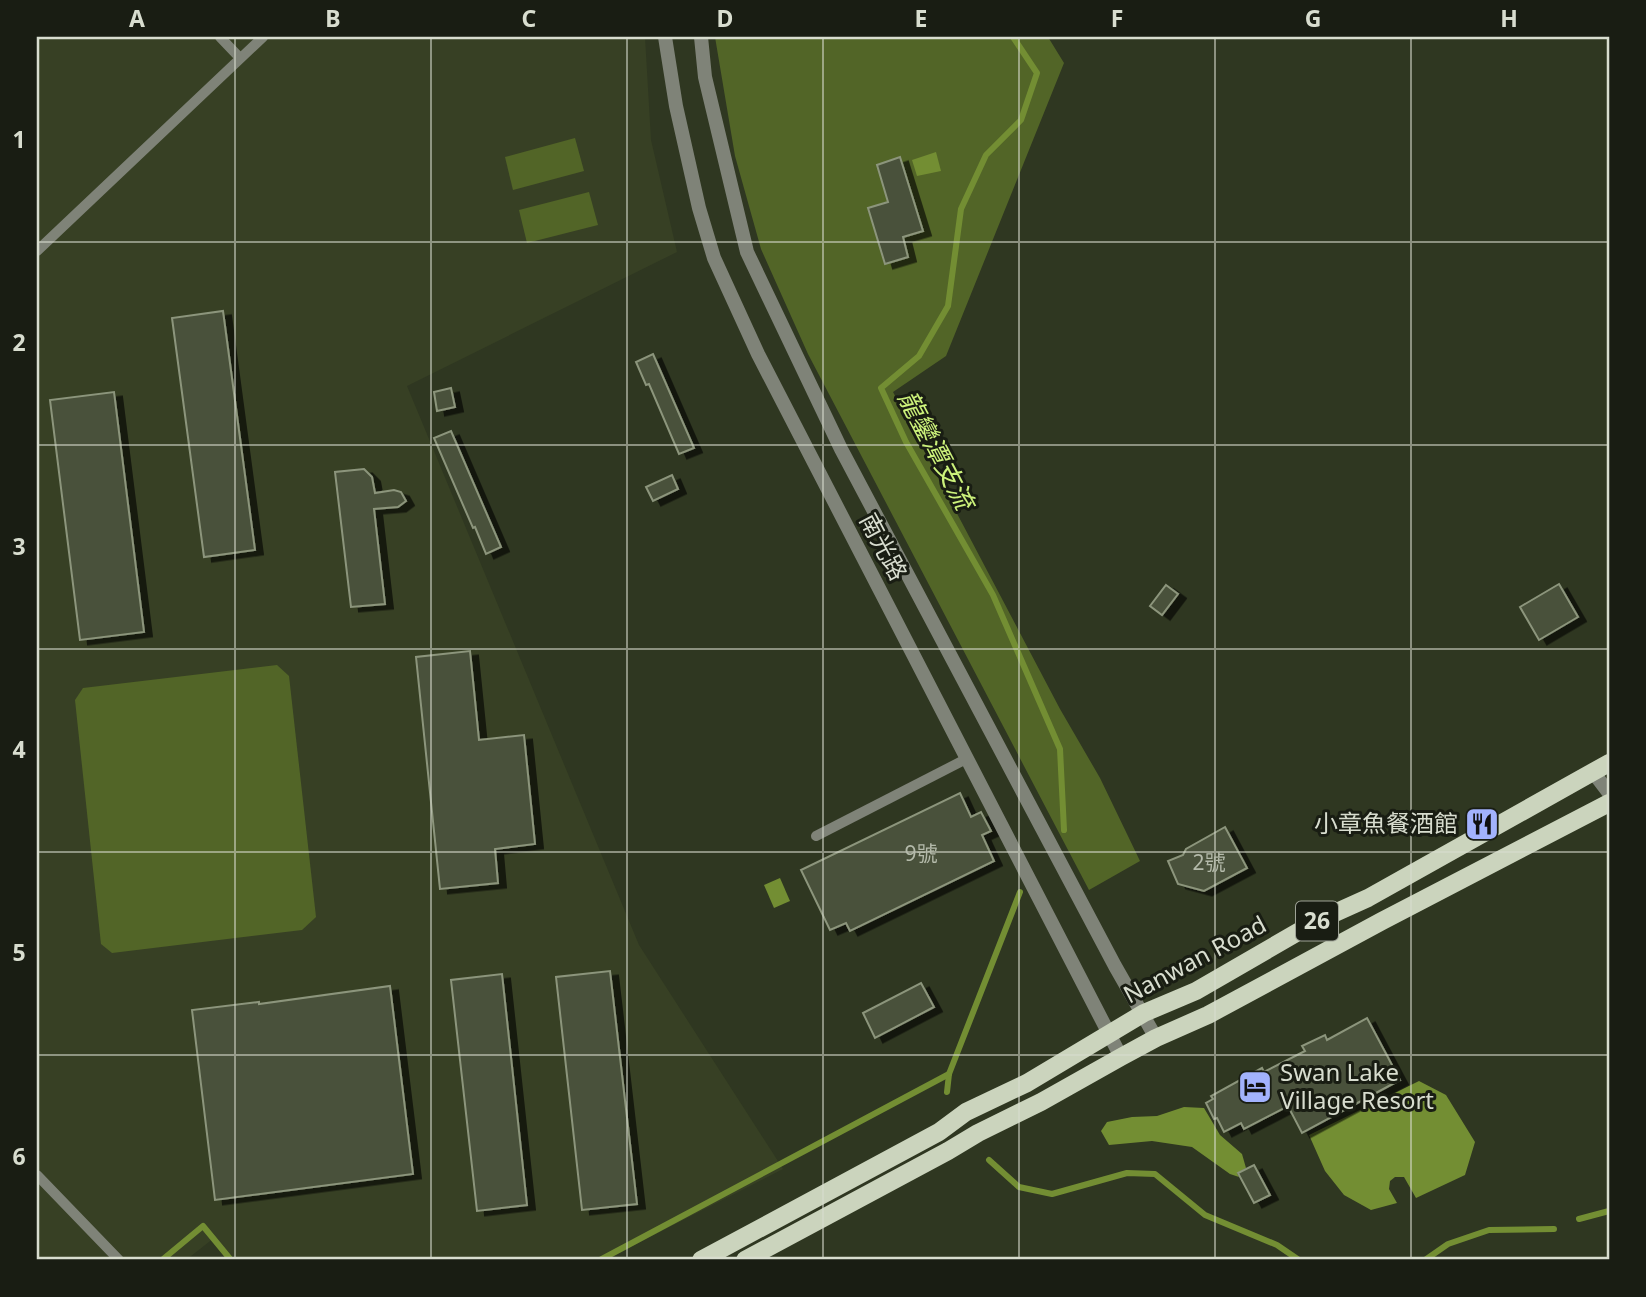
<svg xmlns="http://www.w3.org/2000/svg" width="1646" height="1297" font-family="'Noto Sans','Noto Sans TC',sans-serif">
	<defs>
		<filter id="shadow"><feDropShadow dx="8" dy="4.5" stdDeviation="0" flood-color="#0009"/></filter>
	</defs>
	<rect width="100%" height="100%" fill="#2f3721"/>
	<polygon fill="#374024" points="37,37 645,37 651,140 677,252 407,386 639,945 783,1169 605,1260 236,1260 214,1238 186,1260 37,1260"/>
	<g fill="#526527">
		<polygon points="715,37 1048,37 1064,63 946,356 893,392 1060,709 1100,778 1140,861 1089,890 808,354 761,249 735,156"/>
		<polygon points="575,138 584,171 513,190 505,157"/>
		<polygon points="589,192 598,225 527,243 519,210"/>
		<polygon points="277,665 289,676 316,917 302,930 112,953 101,944 75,700 83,688"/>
	</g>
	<g fill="#738e33">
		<polygon points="936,152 941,171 917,176 912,160"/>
		<polygon points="780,878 790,901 774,908 764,885"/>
		<polygon points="1419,1081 1446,1095 1475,1142 1465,1175 1416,1198 1404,1177 1395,1177 1390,1181 1389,1189 1397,1203 1371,1210 1344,1195 1325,1171 1309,1135"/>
		<polygon points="1184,1107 1204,1108 1220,1135 1242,1154 1246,1168 1237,1173 1239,1177 1230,1174 1192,1147 1152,1141 1109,1145 1101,1131 1107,1122 1132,1117 1157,1116"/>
	</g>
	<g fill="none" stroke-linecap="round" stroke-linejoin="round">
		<g stroke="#738e33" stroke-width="6">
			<polyline points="1013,37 1037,73 1021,120 986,155 961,209 948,306 919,356 881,388 906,442 993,595 1060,749 1064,830"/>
			<polyline points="947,1092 949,1074 1020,892"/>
			<polyline points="989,1160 1019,1187 1052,1194 1127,1173 1155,1174 1205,1215 1277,1245 1299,1260"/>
			<polyline points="1579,1219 1609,1211"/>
			<polyline points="162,1260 203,1226 231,1260"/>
			<polyline points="600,1260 949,1074"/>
			<polyline points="1425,1260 1448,1244 1489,1230 1554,1229"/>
		</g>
	</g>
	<g fill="#49513a" stroke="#8c957c" stroke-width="2" filter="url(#shadow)">
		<polygon points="900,157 923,231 903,237 908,257 885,264 868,208 888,202 877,165"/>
		<polygon points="223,311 255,550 204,557 172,318"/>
		<polygon points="653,354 694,448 679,454 649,384 646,385 636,362"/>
		<polygon points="451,388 455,407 437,411 434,392"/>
		<polygon points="114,392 144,632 80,640 50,400"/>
		<polygon points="451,431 501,547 486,554 475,527 473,528 434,438"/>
		<polygon points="364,469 372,477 375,493 394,490 401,492 406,501 398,507 374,509 385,604 351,607 335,472"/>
		<polygon points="672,475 678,489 653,501 646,487"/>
		<polygon points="1559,584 1578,617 1539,640 1520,607"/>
		<polygon points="1166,585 1178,594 1162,615 1150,606"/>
		<polygon points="470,651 479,740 524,735 535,844 495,849 498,883 440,889 416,657"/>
		<polygon points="960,793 971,817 981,812 991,831 982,835 994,861 850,931 846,923 830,930 801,870"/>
		<polygon points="1225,827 1247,868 1204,891 1178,884 1168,861 1183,855 1186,849"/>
		<polygon points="610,971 637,1204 582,1210 556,977"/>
		<polygon points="502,974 527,1205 477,1211 451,980"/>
		<polygon points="921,983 934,1007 875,1038 863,1013"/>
		<polygon points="390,986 413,1174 215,1200 192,1010 259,1002 259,1004"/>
		<polygon points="1367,1018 1400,1080 1302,1133 1288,1106 1244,1129 1241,1123 1224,1132 1217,1118 1214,1119 1206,1103 1213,1099 1211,1096 1262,1068 1264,1072 1305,1051 1302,1046 1325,1035 1327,1040"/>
		<polygon points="1254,1165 1270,1195 1254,1203 1238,1173"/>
	</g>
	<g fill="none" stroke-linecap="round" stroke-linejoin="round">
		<g stroke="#7f8378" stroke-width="10">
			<polyline points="220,37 240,58"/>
			<polyline points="37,251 263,37"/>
			<polyline points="816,836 968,758"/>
			<polyline points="37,1175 119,1260"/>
		</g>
		<polyline stroke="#7f8378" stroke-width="14" points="1593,772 1609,793"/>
		<g stroke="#7f8378" stroke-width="14">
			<polyline points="665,37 676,106 699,208 714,258 758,354 1121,1057"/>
			<polyline points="701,37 705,77 747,252 841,449 1115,966 1156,1038"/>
		</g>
		<g stroke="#cbd4bd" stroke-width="18">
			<polyline points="701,1260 939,1132 966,1112 1027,1083 1144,1013 1196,991 1317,921 1368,898 1609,763"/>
			<polyline points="745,1260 948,1151 978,1133 1041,1102 1121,1057 1156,1038 1208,1015 1382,921 1609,803"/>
		</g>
	</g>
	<path fill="none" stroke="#d8ddcf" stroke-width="2" stroke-opacity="0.55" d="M235,37V1260M431,37V1260M627,37V1260M823,37V1260M1019,37V1260M1215,37V1260M1411,37V1260M37,242H1609M37,445H1609M37,649H1609M37,852H1609M37,1055H1609"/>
	<defs>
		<g id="restaurant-square" transform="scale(1.75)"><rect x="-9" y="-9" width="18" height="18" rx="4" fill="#a2b2fd" stroke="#191d13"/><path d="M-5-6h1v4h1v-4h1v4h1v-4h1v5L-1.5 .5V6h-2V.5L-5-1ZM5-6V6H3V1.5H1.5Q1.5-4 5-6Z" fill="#111"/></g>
		<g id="hotel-square" transform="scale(1.75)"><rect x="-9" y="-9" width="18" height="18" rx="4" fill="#a2b2fd" stroke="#191d13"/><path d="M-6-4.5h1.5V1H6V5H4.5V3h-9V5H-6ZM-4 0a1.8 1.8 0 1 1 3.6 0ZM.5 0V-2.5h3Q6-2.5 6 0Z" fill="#111"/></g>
	</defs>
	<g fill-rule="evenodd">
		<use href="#restaurant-square" x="1482" y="824"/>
		<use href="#hotel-square" x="1255" y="1087"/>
	</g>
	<g text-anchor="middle" stroke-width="6" stroke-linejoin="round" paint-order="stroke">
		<g font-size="21" fill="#b4baaa">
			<text x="921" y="861">9號</text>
			<text x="1209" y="870">2號</text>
		</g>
		<rect fill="#191d13" stroke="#9fa397" stroke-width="2" x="1296" y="901.5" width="42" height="39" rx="5"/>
		<g font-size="23" font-weight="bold" fill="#d8ddcf">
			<text x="1317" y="929">26</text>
		</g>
		<g font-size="24" fill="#d8ddcf" stroke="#191d13">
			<text transform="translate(883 547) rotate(62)" y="8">南光路</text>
			<text transform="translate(1195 960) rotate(-28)" y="8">Nanwan Road</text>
		</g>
		<g font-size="24" fill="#d8ddcf" stroke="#191d13" text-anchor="end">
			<text x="1458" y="832">小章魚餐酒館</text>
			<text x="1280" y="1081" text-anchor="start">Swan Lake<tspan x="1280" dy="28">Village Resort</tspan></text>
		</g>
		<g font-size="26" font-style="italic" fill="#ccf27b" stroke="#191d13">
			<text transform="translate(936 450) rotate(62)" y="9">龍鑾潭支流</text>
		</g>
	</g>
	<rect width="1646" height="1297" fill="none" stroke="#191d13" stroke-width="77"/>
	<rect x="38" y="38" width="1570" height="1220" fill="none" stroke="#d8ddcf" stroke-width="2.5"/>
	<g font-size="23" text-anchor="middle" font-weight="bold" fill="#d8ddcf">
		<text x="137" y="27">A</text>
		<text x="333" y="27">B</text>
		<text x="529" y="27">C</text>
		<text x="725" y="27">D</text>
		<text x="921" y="27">E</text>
		<text x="1117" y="27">F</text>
		<text x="1313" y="27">G</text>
		<text x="1509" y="27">H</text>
		<text x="19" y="148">1</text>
		<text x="19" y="351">2</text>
		<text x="19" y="555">3</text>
		<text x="19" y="758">4</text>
		<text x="19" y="961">5</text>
		<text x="19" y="1165">6</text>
	</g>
</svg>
